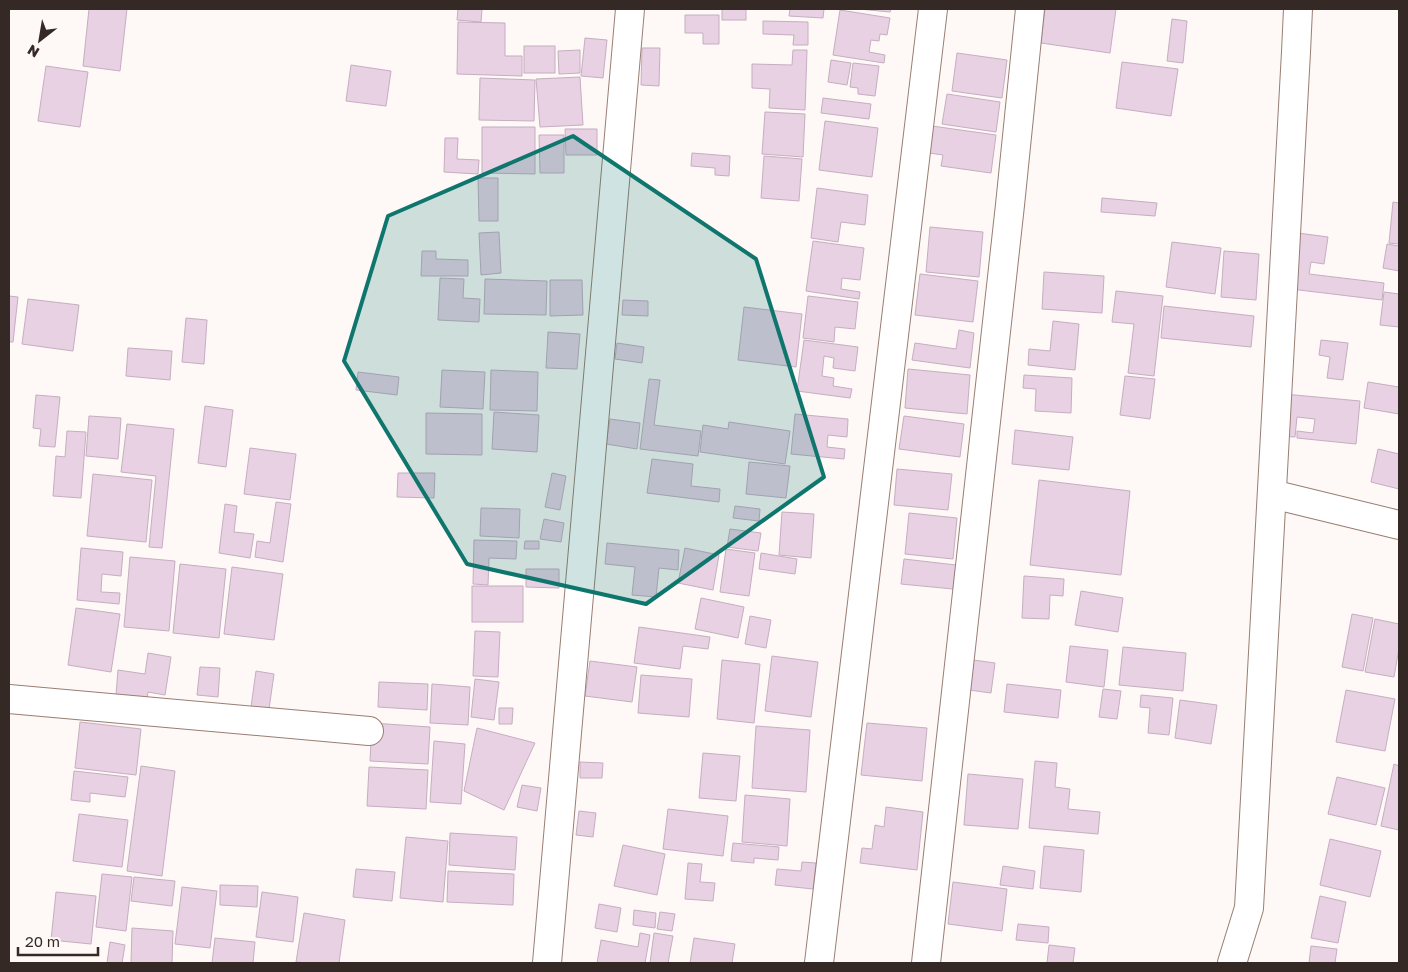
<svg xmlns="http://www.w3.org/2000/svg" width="1408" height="972" font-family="'Golos Text',sans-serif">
	<rect width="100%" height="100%" fill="#fef8f6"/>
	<g fill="#e9d1e4" stroke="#c5aec0">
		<polygon points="89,9 127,9 120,71 83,66"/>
		<polygon points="458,9 482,9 481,22 457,20"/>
		<rect x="722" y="9" width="24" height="11"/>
		<polygon points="790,9 824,9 823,18 789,16"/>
		<polygon points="859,9 891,9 890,12"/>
		<polygon points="1045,9 1116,9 1110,53 1041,43"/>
		<polygon points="840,10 890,18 887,35 880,34 879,41 871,40 869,52 885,55 884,63 833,55"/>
		<polygon points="685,15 719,15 719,44 703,44 703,33 685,33"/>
		<polygon points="1172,19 1187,21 1183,63 1167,61"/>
		<polygon points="763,21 808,22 808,45 793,45 794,35 763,34"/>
		<polygon points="458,22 505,23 505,56 522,56 522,76 457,74"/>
		<polygon points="585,38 607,40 603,78 581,76"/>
		<rect x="524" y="46" width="31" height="27"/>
		<polygon points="642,48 660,48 659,86 641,85"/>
		<polygon points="580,50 580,73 559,74 558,51"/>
		<polygon points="793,50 807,50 805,110 769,108 770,89 752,88 752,64 792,65"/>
		<polygon points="957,53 1007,60 1002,98 952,91"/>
		<polygon points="831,60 851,63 847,85 828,82"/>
		<polygon points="1122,62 1178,69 1171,116 1116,108"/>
		<polygon points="853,63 879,66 875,96 858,94 858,88 850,87"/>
		<polygon points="351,65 391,71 386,106 346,101"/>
		<polygon points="46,66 88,72 80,127 38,121"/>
		<polygon points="580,77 583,125 540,127 536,79"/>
		<polygon points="480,78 535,80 534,121 479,120"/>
		<polygon points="947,94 1000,102 996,132 942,124"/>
		<polygon points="823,98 871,104 869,119 821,113"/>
		<polygon points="765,112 805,114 803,157 762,154"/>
		<polygon points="825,121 878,128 872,177 819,170"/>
		<polygon points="932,126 996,135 991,173 941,166 943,155 929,153"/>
		<polygon points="482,127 535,127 535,174 482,173"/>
		<polygon points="565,129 597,129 597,155 566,155"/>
		<polygon points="539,135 564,135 564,173 540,173"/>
		<polygon points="445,138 458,138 457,159 479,160 478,174 444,172"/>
		<polygon points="692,153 730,156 729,176 715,175 715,168 691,166"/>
		<polygon points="764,156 802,159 799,201 761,198"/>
		<polygon points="478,178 498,178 498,221 479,221"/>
		<polygon points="817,188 868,195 865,225 841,222 838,242 811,238"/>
		<polygon points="1102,198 1157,203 1155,216 1101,212"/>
		<polygon points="1393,202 1399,203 1399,244 1389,243"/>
		<polygon points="930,227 983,232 979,277 926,272"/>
		<polygon points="499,232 501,273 481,275 479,233"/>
		<polygon points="1298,233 1328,237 1324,264 1311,262 1309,274 1384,283 1382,300 1291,289"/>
		<polygon points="813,241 864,248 860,280 842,278 841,289 860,292 859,299 806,291"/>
		<polygon points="1172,242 1221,248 1215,294 1166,287"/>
		<polygon points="1387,244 1399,246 1399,271 1383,268"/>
		<polygon points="422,251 436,251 436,259 468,260 468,276 421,276"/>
		<polygon points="1224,251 1259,254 1256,300 1221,297"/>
		<polygon points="1044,272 1104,276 1102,313 1042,309"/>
		<polygon points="920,274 978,281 973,322 915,315"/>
		<polygon points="440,278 464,279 463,298 480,299 479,322 438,320"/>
		<polygon points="485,279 547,281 546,315 484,314"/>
		<polygon points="550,280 582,280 583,315 550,316"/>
		<polygon points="1116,291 1163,296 1154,376 1128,373 1134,324 1112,322"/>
		<polygon points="1384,292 1399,294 1399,327 1380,325"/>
		<polygon points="9,296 18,297 13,342 9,342"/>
		<polygon points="808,296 858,302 855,329 835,327 834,342 803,338"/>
		<polygon points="28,299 79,305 73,351 22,344"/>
		<polygon points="623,300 648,301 648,316 622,315"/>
		<polygon points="1164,306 1254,316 1251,347 1161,338"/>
		<polygon points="744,307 802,314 796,367 738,360"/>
		<polygon points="186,318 207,320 204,364 182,362"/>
		<polygon points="1053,321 1079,324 1075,370 1028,365 1029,349 1050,351"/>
		<polygon points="959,330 974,333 970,368 912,360 915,343 956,349"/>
		<polygon points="548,332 580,334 577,369 546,368"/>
		<polygon points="804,340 858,347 855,371 833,368 834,358 824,356 822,376 834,378 833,386 852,389 850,398 797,391"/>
		<polygon points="1321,340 1348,343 1343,380 1327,378 1330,357 1319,355"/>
		<polygon points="617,343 644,347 642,363 615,359"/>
		<polygon points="128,348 172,351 170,380 126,376"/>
		<polygon points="908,369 970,375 967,414 905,408"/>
		<polygon points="442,370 485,372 483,409 440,407"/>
		<polygon points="491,370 538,372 537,411 490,410"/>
		<polygon points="358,372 399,377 397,395 356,390"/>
		<polygon points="1024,375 1072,378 1071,413 1035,411 1036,389 1023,388"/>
		<polygon points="1125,376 1155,379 1150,419 1120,415"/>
		<polygon points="649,379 660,380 654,425 701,431 698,456 640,449"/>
		<polygon points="1368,382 1399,387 1399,414 1364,408"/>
		<polygon points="1284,394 1360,401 1356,444 1297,438 1297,431 1313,433 1315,419 1297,417 1295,437 1279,436"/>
		<polygon points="36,395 60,397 55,447 39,446 41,429 33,428"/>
		<polygon points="205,406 233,410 226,467 198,463"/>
		<polygon points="494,412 539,415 537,452 492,449"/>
		<polygon points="426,413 482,414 482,455 426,454"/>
		<polygon points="795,414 848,419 847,437 828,435 827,447 845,449 844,459 791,454"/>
		<polygon points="89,416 121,418 118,459 86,456"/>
		<polygon points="904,416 964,424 960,457 899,449"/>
		<polygon points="610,419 640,423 637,449 606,444"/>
		<polygon points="729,422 790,431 785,464 700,452 703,425 728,429"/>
		<polygon points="127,424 174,429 162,548 149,547 156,476 121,472"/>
		<polygon points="1015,430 1073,437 1069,470 1012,464"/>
		<polygon points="67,431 86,432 81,498 53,496 56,456 65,457"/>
		<polygon points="250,448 296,454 290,500 244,494"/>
		<polygon points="1378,449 1399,454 1399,489 1371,482"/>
		<polygon points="652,459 693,464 691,486 720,489 719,502 647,493"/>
		<polygon points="749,462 790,466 786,498 746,494"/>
		<polygon points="897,469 952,474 948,510 894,505"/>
		<polygon points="398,473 435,473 434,498 397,497"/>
		<polygon points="552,473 566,476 560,510 545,507"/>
		<polygon points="93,474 152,480 146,542 87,536"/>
		<polygon points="1039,480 1130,491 1121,575 1030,565"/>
		<polygon points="276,502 291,504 283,562 255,557 257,541 270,543"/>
		<polygon points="225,504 237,506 234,532 254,534 250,558 219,553"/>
		<polygon points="735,506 760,509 759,521 733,518"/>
		<polygon points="481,508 520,509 519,538 480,536"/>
		<polygon points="782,512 814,514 811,558 779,555"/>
		<polygon points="909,513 957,518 953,559 905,554"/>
		<polygon points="544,519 564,523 561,542 540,539"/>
		<polygon points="730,529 761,533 758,551 727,547"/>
		<polygon points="474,540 517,541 516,559 489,558 488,585 473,584"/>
		<polygon points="525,541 539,541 539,549 524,549"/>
		<polygon points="607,543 679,550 678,570 659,568 656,597 632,595 635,567 605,564"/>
		<polygon points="81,548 123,552 121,576 102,574 101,592 120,593 119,604 77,600"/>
		<polygon points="685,548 719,555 713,590 678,583"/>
		<polygon points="726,549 755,553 749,596 720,592"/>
		<polygon points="761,553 797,559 795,574 759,569"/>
		<polygon points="130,557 175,561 169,631 124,627"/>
		<polygon points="904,559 956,565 953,589 901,584"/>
		<polygon points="180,564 226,569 219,638 173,633"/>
		<polygon points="232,567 283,574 274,640 224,634"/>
		<polygon points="526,569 559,569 559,588 526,587"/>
		<polygon points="1024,576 1064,579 1063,596 1050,595 1049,619 1022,618"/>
		<rect x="472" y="586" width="51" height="36"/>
		<polygon points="1081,591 1123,598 1118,632 1075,625"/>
		<polygon points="701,598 744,607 738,638 695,629"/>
		<polygon points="76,608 120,614 111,672 68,665"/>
		<polygon points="1352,614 1373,618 1363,671 1342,667"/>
		<polygon points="750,616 771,620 766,648 745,644"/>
		<polygon points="1375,619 1399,624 1399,648 1394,677 1365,672"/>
		<polygon points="639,627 710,637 708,649 683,646 680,669 634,663"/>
		<polygon points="475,631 500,632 498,677 473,676"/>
		<polygon points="1070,646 1108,650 1104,687 1066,682"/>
		<polygon points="1123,647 1186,653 1183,691 1119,685"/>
		<polygon points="148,653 171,657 165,695 148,692 147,699 116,695 118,670 145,674"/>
		<polygon points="772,656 818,662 811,717 765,711"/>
		<polygon points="966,659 995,663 991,693 962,689"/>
		<polygon points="722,660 760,664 754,723 717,719"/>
		<polygon points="590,661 637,667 632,702 585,696"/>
		<polygon points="200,667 220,668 218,697 197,695"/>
		<polygon points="256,671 274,674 269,709 251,707"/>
		<polygon points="641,675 692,679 689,717 638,713"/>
		<polygon points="475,679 499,682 494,720 471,717"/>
		<polygon points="379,682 428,684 427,710 378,707"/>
		<polygon points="432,684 470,687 468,725 430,723"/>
		<polygon points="1007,684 1061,690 1058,718 1004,712"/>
		<polygon points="1103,689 1121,691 1117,719 1099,717"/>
		<polygon points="1346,690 1395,699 1385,751 1336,742"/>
		<polygon points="1141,695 1173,698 1169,735 1148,733 1150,708 1140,707"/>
		<polygon points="1180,700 1217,705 1211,744 1175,738"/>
		<polygon points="499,708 513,708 512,724 499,724"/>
		<polygon points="80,722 141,729 136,775 75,768"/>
		<polygon points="372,723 430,727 428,764 370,761"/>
		<polygon points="867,723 927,728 922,781 861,775"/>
		<polygon points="756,726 810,730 806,792 752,788"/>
		<polygon points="477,728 535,743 504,810 464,791"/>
		<polygon points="434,741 465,744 461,804 430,802"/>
		<polygon points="703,753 740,756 736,801 699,798"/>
		<polygon points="1035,761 1057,763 1055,787 1070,789 1068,809 1100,812 1098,834 1029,828"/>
		<polygon points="580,762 603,763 602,778 580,778"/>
		<polygon points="1394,764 1399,766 1399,830 1381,826"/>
		<polygon points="141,766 175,771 162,876 127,871"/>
		<polygon points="369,767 428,770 426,809 367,806"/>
		<polygon points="74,771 128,777 125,797 90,793 90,802 71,800"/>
		<polygon points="968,774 1023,779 1018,829 964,825"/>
		<polygon points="1337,777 1385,788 1376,825 1328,814"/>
		<polygon points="522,785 541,788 537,811 517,807"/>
		<polygon points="745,795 790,799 787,846 742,842"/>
		<polygon points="886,807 923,812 917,870 860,863 862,848 872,849 875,825 884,827"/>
		<polygon points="668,809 728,816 723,856 663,849"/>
		<polygon points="579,811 596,813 593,837 576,835"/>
		<polygon points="79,814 128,820 122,867 73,861"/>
		<polygon points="450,833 517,837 515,870 449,865"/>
		<polygon points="406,837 448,841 443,902 400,898"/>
		<polygon points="1330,839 1381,851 1370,897 1320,885"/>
		<polygon points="733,843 779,847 778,860 754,858 754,863 731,861"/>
		<polygon points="623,845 665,854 657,895 614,886"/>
		<polygon points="1044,846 1084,850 1081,892 1040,888"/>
		<polygon points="802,862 816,863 813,889 775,885 777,869 801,871"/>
		<polygon points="688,863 702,864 700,882 715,883 713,901 685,899"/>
		<polygon points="1003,866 1035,871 1033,889 1000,885"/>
		<polygon points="356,869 395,872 392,901 353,897"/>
		<polygon points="448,871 514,874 513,905 447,902"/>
		<polygon points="102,874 132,877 126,931 96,927"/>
		<polygon points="134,877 175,881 172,906 131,901"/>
		<polygon points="953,882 1007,889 1002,931 948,924"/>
		<polygon points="220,885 258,886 257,907 220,905"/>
		<polygon points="182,887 217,891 210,948 175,944"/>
		<polygon points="56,892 96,896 91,944 51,940"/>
		<polygon points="262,892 298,897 293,942 256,937"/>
		<polygon points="1320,896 1346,902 1338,943 1311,938"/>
		<polygon points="599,904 621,908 617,932 595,928"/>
		<polygon points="634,910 656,913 655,928 633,925"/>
		<polygon points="660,912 675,914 672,931 657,929"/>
		<polygon points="304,913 345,920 339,963 307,963 296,962"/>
		<polygon points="1018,924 1049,927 1048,943 1016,940"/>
		<polygon points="132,928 173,931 172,963 131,963"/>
		<polygon points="640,933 650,935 645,963 597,963 601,940 638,947"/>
		<polygon points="654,933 673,936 668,963 650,963"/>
		<polygon points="215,938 255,942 253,963 212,963"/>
		<polygon points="694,938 735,944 732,963 690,963"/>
		<polygon points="110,942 125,945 122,963 107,963"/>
		<polygon points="1049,945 1075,948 1073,963 1047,963"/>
		<polygon points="1311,946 1337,949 1335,963 1309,963"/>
	</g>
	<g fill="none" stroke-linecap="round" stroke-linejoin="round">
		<g stroke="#987e73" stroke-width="30">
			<g id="street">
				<polyline points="1272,494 1399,525"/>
				<polyline points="9,699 369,731"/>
				<polyline points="547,963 630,9"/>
				<polyline points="819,963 933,9"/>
				<polyline points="926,963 1010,205 1030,9"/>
				<polyline points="1232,963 1249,908 1296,52 1298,9"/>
			</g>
		</g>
		<use href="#street" stroke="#fff" stroke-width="28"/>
	</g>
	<path fill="#0f766e" fill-opacity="0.2" stroke="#0f766e" stroke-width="4" stroke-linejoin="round" d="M573,136L756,259L824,477L646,604L467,564L344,361L388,216Z"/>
	<rect width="1408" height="972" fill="none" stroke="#342925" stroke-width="20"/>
	<g transform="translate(40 40) rotate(211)" stroke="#fef8f6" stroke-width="4" paint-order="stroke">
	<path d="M0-4L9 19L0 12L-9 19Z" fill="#342925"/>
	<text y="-8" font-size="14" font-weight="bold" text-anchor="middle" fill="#342925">N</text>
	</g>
	<path d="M18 947v8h80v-8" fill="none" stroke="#342925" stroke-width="2.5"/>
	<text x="25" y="947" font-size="15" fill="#342925" stroke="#fef8f6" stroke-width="4" paint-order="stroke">20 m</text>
</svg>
